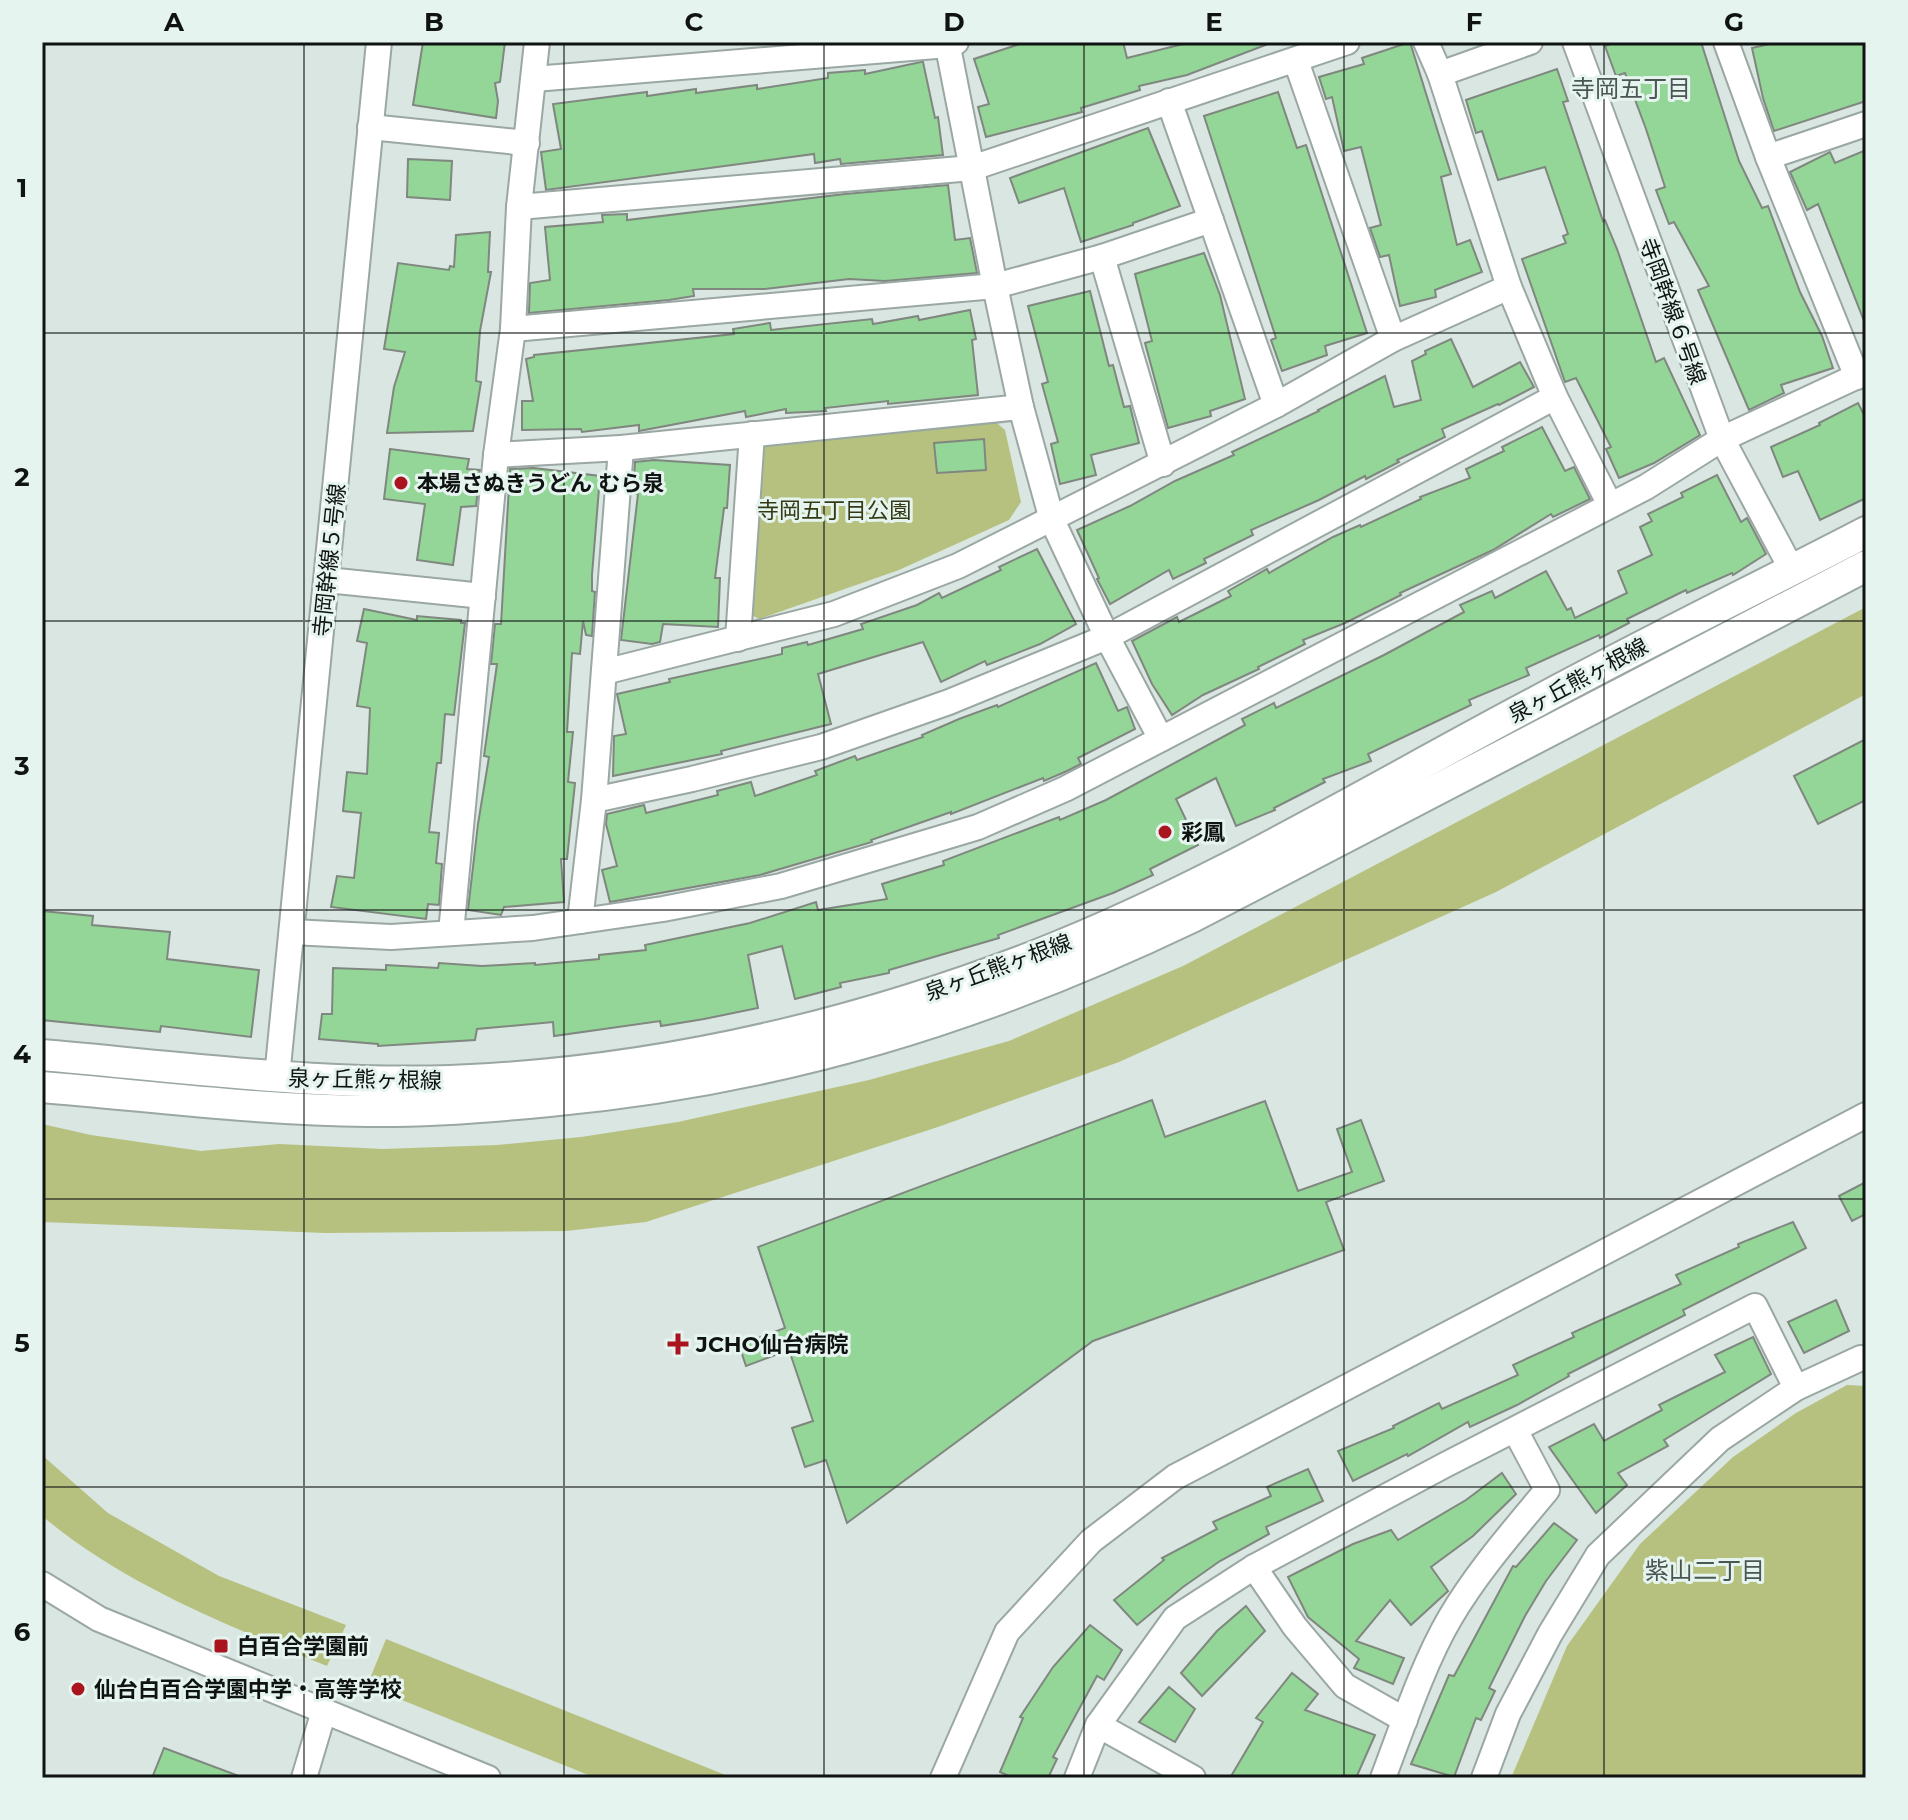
<svg xmlns="http://www.w3.org/2000/svg" width="1908" height="1820" font-family="Montserrat,'Noto Sans JP',sans-serif">
	<rect width="100%" height="100%" fill="#d9e6e2"/>
	<g fill="#b7c17f">
		<polygon points="989,416 1005,430 1021,502 1009,520 899,570 759,619 750,614 755,450 766,439"/>
		<polygon points="1866,607 1866,694 1496,892 1119,1062 938,1127 646,1222 566,1231 325,1233 42,1222 42,1124 91,1135 201,1151 279,1144 383,1149 497,1145 581,1137 678,1122 869,1080 1009,1041 1183,966"/>
		<polygon points="1847,1385 1866,1386 1866,1778 1511,1778 1567,1646 1640,1544 1733,1457 1796,1413"/>
		<path d="M42,1455L108,1513L219,1576L346,1625L327,1666C227,1625 126,1586 42,1516Z"/>
		<polygon points="386,1639 728,1776 727,1778 596,1778 367,1686"/>
	</g>
	<g fill="#94d698" stroke="#7f877f" stroke-width="2">
		<polygon points="423,42 505,42 500,82 495,83 498,101 496,118 413,105"/>
		<polygon points="1026,42 1123,42 1127,58 1191,42 1268,44 1187,75 1139,86 1140,90 1081,108 1082,112 986,137 978,107 989,104 974,59"/>
		<polygon points="1410,42 1451,174 1441,177 1457,245 1470,240 1482,272 1435,290 1436,297 1400,306 1389,255 1380,257 1370,228 1381,225 1361,147 1344,151 1332,97 1326,99 1319,77 1364,64 1362,58"/>
		<polygon points="1616,42 1701,42 1739,161 1762,208 1768,206 1800,292 1822,336 1833,368 1781,385 1784,393 1749,410 1698,290 1709,286 1674,222 1669,224 1656,190 1665,187 1646,129 1625,73 1616,76 1605,46"/>
		<polygon points="1778,42 1866,42 1866,101 1774,131 1763,98 1752,48"/>
		<polygon points="921,62 923,62 935,118 938,117 943,155 841,164 840,159 815,163 814,154 546,190 541,152 561,149 553,104 647,92 647,96 696,89 696,93 757,85 757,89 828,78 828,73 865,70 865,74"/>
		<polygon points="1557,69 1568,101 1563,102 1603,221 1605,220 1617,249 1656,362 1664,358 1700,435 1654,463 1619,478 1606,449 1611,447 1576,378 1565,382 1522,259 1566,243 1563,236 1568,234 1545,167 1498,180 1482,131 1476,133 1466,100"/>
		<polygon points="1278,92 1297,148 1306,145 1367,333 1325,346 1327,355 1282,371 1271,340 1276,338 1204,116"/>
		<polygon points="1148,128 1180,206 1133,223 1133,225 1081,242 1064,188 1019,203 1010,178"/>
		<polygon points="1866,150 1866,326 1818,204 1807,210 1790,172 1830,152 1835,163"/>
		<polygon points="408,159 452,161 450,200 407,197"/>
		<polygon points="948,185 955,240 970,238 977,273 885,281 849,279 765,289 693,289 694,296 669,300 529,313 530,283 550,280 545,227 603,222 602,215 627,214 627,220 845,194"/>
		<polygon points="490,232 488,272 491,272 480,331 476,381 481,382 473,431 387,433 394,387 405,352 384,349 398,263 449,270 450,266 454,267 456,235"/>
		<polygon points="1204,253 1220,295 1245,399 1210,411 1211,416 1168,428 1145,343 1152,341 1135,274"/>
		<polygon points="1090,291 1109,366 1113,365 1124,407 1130,406 1139,443 1091,455 1096,475 1060,484 1051,444 1058,442 1042,384 1048,382 1028,306"/>
		<polygon points="970,310 976,339 972,340 978,395 888,404 888,401 825,408 826,411 786,413 786,409 746,417 745,411 639,431 639,425 582,432 581,429 522,430 522,401 533,401 526,359 534,357 534,355 734,334 733,329 770,323 771,330 872,319 873,324 918,316 919,320"/>
		<polygon points="1451,339 1473,387 1520,362 1534,387 1499,405 1498,404 1442,429 1445,437 1397,460 1399,462 1366,479 1365,476 1319,500 1251,530 1253,535 1204,559 1206,563 1173,579 1169,570 1110,604 1097,579 1099,578 1077,530 1130,506 1175,481 1234,455 1232,452 1319,411 1318,410 1385,376 1394,407 1421,400 1412,361 1426,354 1425,351"/>
		<polygon points="1858,403 1866,419 1866,498 1820,520 1798,471 1783,477 1771,447 1820,425 1819,423"/>
		<polygon points="1542,427 1565,471 1574,467 1590,499 1553,517 1551,514 1493,550 1400,593 1401,595 1345,623 1303,640 1305,644 1258,667 1259,669 1203,695 1172,715 1152,684 1132,641 1177,617 1179,622 1231,596 1228,591 1267,569 1269,573 1333,537 1360,525 1361,527 1421,499 1420,497 1470,478 1466,469 1504,451 1502,447"/>
		<polygon points="984,439 986,470 937,473 934,443"/>
		<polygon points="390,449 469,459 467,469 480,470 476,506 461,507 453,565 417,560 425,504 384,499"/>
		<polygon points="654,460 730,465 727,508 724,508 715,578 720,578 718,627 663,624 660,642 652,644 621,640 638,494 633,493 635,462"/>
		<polygon points="534,468 600,476 592,575 592,591 595,592 592,636 586,635 583,621 580,654 572,653 567,732 573,732 568,782 575,783 567,859 561,859 564,902 504,907 501,915 468,910 478,824 489,757 484,756 497,664 491,664 495,624 501,624 510,469"/>
		<polygon points="1717,475 1741,522 1747,518 1766,554 1733,575 1732,573 1687,593 1686,590 1627,619 1629,623 1600,638 1599,635 1526,668 1529,675 1469,700 1471,705 1368,754 1371,761 1323,779 1325,782 1274,808 1275,810 1236,826 1216,778 1176,799 1198,845 1150,869 1153,875 1113,893 998,935 999,938 889,970 889,973 840,983 841,987 795,999 782,946 748,955 758,1008 704,1019 661,1026 660,1021 554,1036 553,1022 477,1029 475,1040 378,1046 378,1044 319,1039 322,1014 332,1014 333,968 386,970 386,965 438,968 439,963 482,966 535,963 535,965 599,959 599,955 646,950 645,945 750,923 816,902 818,910 887,899 882,884 944,865 943,861 1059,817 1060,820 1106,800 1245,725 1242,719 1274,703 1276,708 1384,655 1464,612 1460,605 1492,591 1495,598 1546,571 1567,610 1571,608 1575,618 1627,593 1618,571 1652,555 1640,527 1652,521 1648,514 1683,497 1681,493"/>
		<polygon points="1037,549 1076,624 1040,644 987,665 985,661 941,682 923,642 818,674 831,724 721,751 722,754 613,776 614,736 626,734 617,694 670,682 669,679 782,654 782,648 807,642 808,645 863,629 861,624 917,605 939,593 942,598 1001,570 999,567"/>
		<polygon points="364,609 417,620 417,616 461,620 461,623 465,623 454,715 445,714 441,763 437,763 429,832 439,833 436,863 442,864 439,905 428,904 426,919 331,907 337,876 354,878 361,813 343,811 347,772 367,774 370,708 357,706 367,643 357,641"/>
		<polygon points="1096,663 1118,711 1127,707 1135,729 1078,758 1081,764 1067,771 1044,781 1043,778 951,814 951,812 871,840 872,842 760,875 610,902 602,870 617,866 606,824 607,814 644,805 646,813 718,795 717,791 751,782 755,796 817,775 815,771 855,756 857,760 923,737 922,735 959,719 997,705 998,707"/>
		<polygon points="1866,739 1866,800 1818,824 1794,776"/>
		<polygon points="42,911 93,916 92,925 170,932 167,959 259,970 251,1037 161,1026 160,1032 42,1020"/>
		<polygon points="1152,1100 1165,1137 1265,1101 1298,1191 1352,1172 1337,1129 1361,1120 1384,1181 1326,1202 1344,1250 1093,1341 847,1523 826,1460 805,1467 792,1428 813,1421 789,1350 746,1366 739,1345 785,1328 758,1247"/>
		<polygon points="1866,1182 1866,1214 1852,1221 1839,1196"/>
		<polygon points="1793,1222 1806,1248 1683,1310 1685,1315 1568,1374 1569,1376 1517,1405 1470,1427 1468,1422 1408,1456 1407,1454 1353,1481 1338,1451 1394,1428 1393,1426 1439,1403 1442,1409 1518,1375 1513,1365 1574,1337 1572,1333 1681,1284 1676,1275 1739,1247 1738,1244"/>
		<polygon points="1836,1300 1849,1331 1804,1353 1788,1322"/>
		<polygon points="1753,1337 1771,1374 1664,1440 1668,1446 1618,1473 1627,1485 1596,1513 1549,1447 1594,1424 1604,1441 1662,1410 1659,1405 1725,1372 1715,1355"/>
		<polygon points="1308,1469 1323,1501 1266,1527 1269,1534 1220,1561 1183,1587 1137,1625 1114,1600 1164,1560 1162,1558 1217,1529 1213,1522 1271,1496 1267,1487"/>
		<polygon points="1502,1473 1516,1494 1473,1536 1431,1567 1448,1591 1411,1625 1390,1600 1356,1641 1404,1658 1393,1684 1354,1668 1359,1659 1308,1617 1288,1577 1353,1544 1391,1530 1398,1540 1466,1500"/>
		<polygon points="1554,1523 1577,1540 1546,1581 1525,1616 1489,1688 1495,1691 1481,1720 1476,1718 1454,1777 1411,1764 1449,1675 1454,1676 1513,1566 1516,1567"/>
		<polygon points="1246,1606 1265,1631 1202,1696 1181,1673 1217,1631"/>
		<polygon points="1090,1625 1122,1650 1104,1680 1097,1676 1053,1757 1057,1759 1048,1778 1013,1778 1000,1772 1023,1718 1020,1717 1053,1667"/>
		<polygon points="1292,1673 1318,1694 1305,1710 1375,1735 1356,1778 1230,1778 1263,1722 1256,1718"/>
		<polygon points="1169,1687 1195,1709 1175,1742 1139,1722"/>
		<polygon points="164,1748 239,1776 238,1778 152,1778"/>
	</g>
	<g fill="none" stroke-linecap="round" stroke-linejoin="round">
		<g stroke="#9aa7a3" stroke-width="28">
			<g id="minor">
				<polyline points="947,42 995,286 1021,407 1052,520 1107,637 1161,739"/>
				<polyline points="1426,42 1440,74 1509,287 1555,397 1610,505"/>
				<polyline points="1575,42 1722,439 1792,570"/>
				<polyline points="1726,42 1768,157 1857,377"/>
				<polyline points="1296,61 1393,339"/>
				<polyline points="1440,74 1530,42"/>
				<polyline points="534,79 948,45 956,42"/>
				<polyline points="1169,101 1276,405"/>
				<polyline points="370,127 527,143"/>
				<polyline points="1768,157 1866,124"/>
				<polyline points="519,207 972,168 1347,42"/>
				<polyline points="1102,257 1163,464"/>
				<polyline points="513,329 995,286 1102,257 1211,220"/>
				<polyline points="496,455 621,448 1021,407"/>
				<polyline points="327,580 483,596"/>
				<polyline points="738,639 752,434"/>
				<polyline points="604,672 834,614 958,566 1276,405 1393,339 1509,287"/>
				<polyline points="594,800 692,779 821,747 949,702 1107,637 1555,397"/>
				<polyline points="580,921 594,800 621,448"/>
				<polyline points="292,932 391,937 533,928 663,909 781,886 978,827 1065,789 1413,608 1646,487 1722,439 1866,372"/>
				<polyline points="451,933 496,455 513,329 519,207 537,42"/>
				<polyline points="277,1077 379,42"/>
				<polyline points="1254,1567 1295,1627 1345,1686 1405,1720"/>
				<polyline points="42,1584 99,1619 488,1778"/>
				<polyline points="1098,1725 1193,1778"/>
				<polyline points="304,1778 324,1711"/>
				<polyline points="943,1778 1007,1632 1091,1541 1175,1477 1866,1115"/>
				<polyline points="1077,1778 1098,1725 1175,1618 1254,1567 1445,1465 1755,1306 1796,1388"/>
				<path d="M1383,1778C1402,1728 1423,1664 1450,1618C1477,1572 1513,1531 1547,1490L1515,1430"/>
				<polyline points="1484,1778 1508,1714 1550,1634 1598,1555 1720,1439 1796,1388 1861,1358 1866,1359"/>
			</g>
		</g>
		<g stroke="#9aa7a3" stroke-width="34">
			<g id="major">
				<path d="M42,1055C191,1068 341,1089 490,1079C678,1067 865,1022 1040,954C1213,886 1373,788 1536,702C1645,643 1756,589 1866,532"/>
				<path d="M42,1087C150,1096 259,1110 368,1111C428,1112 489,1107 549,1101C783,1079 981,1018 1192,917L1866,566"/>
			</g>
		</g>
		<use href="#minor" stroke="#fff" stroke-width="24"/>
		<use href="#major" stroke="#fff" stroke-width="30"/>
	</g>
	<path fill="none" stroke="#0f1312" stroke-width="2" stroke-opacity="0.55" d="M304,42V1778M564,42V1778M824,42V1778M1084,42V1778M1344,42V1778M1604,42V1778M42,333H1866M42,621H1866M42,910H1866M42,1199H1866M42,1487H1866"/>
	<g fill="#a9141e" stroke="#e6f4ef" stroke-width="3">
		<circle cx="401" cy="483" r="8"/>
		<circle cx="1165" cy="832" r="8"/>
		<path d="M674 1332h8v8h8v8h-8v8h-8v-8h-8v-8h8z"/>
		<rect x="213" y="1638" width="16" height="16" rx="4"/>
		<circle cx="78" cy="1689" r="8"/>
	</g>
	<g text-anchor="middle" stroke-width="6" stroke-linejoin="round" paint-order="stroke">
		<g font-size="22" fill="#0f1312" stroke="#e6f4ef">
			<text transform="translate(1673 311) rotate(70)" y="8">寺岡幹線６号線</text>
			<text transform="translate(329 560) rotate(-84)" y="8">寺岡幹線５号線</text>
			<text transform="translate(1578 680) rotate(-28)" y="8">泉ヶ丘熊ヶ根線</text>
			<text transform="translate(998 967) rotate(-20)" y="8">泉ヶ丘熊ヶ根線</text>
			<text transform="translate(365 1079) rotate(1)" y="8">泉ヶ丘熊ヶ根線</text>
		</g>
		<g font-size="22" font-weight="bold" fill="#0f1312" stroke="#e6f4ef" text-anchor="start">
			<text x="417" y="491">本場さぬきうどん むら泉</text>
			<text x="1181" y="840">彩鳳</text>
			<text x="696" y="1352">JCHO仙台病院</text>
			<text x="237" y="1654">白百合学園前</text>
			<text x="94" y="1697">仙台白百合学園中学・高等学校</text>
		</g>
		<g font-size="22" fill="#353a15" stroke="#e6f4ef">
			<text x="834" y="518">寺岡五丁目公園</text>
		</g>
		<g font-size="24" fill="#4a5652" stroke="#e6f4ef">
			<text x="1631" y="97">寺岡五丁目</text>
			<text x="1705" y="1579">紫山二丁目</text>
		</g>
	</g>
	<rect width="1908" height="1820" fill="none" stroke="#e6f4ef" stroke-width="88"/>
	<rect x="44" y="44" width="1820" height="1732" fill="none" stroke="#0f1312" stroke-width="3"/>
	<g font-size="26" text-anchor="middle" font-weight="bold" fill="#0f1312">
		<text x="174" y="31">A</text>
		<text x="434" y="31">B</text>
		<text x="694" y="31">C</text>
		<text x="954" y="31">D</text>
		<text x="1214" y="31">E</text>
		<text x="1474" y="31">F</text>
		<text x="1734" y="31">G</text>
		<text x="22" y="197">1</text>
		<text x="22" y="486">2</text>
		<text x="22" y="775">3</text>
		<text x="22" y="1063">4</text>
		<text x="22" y="1352">5</text>
		<text x="22" y="1641">6</text>
	</g>
</svg>
